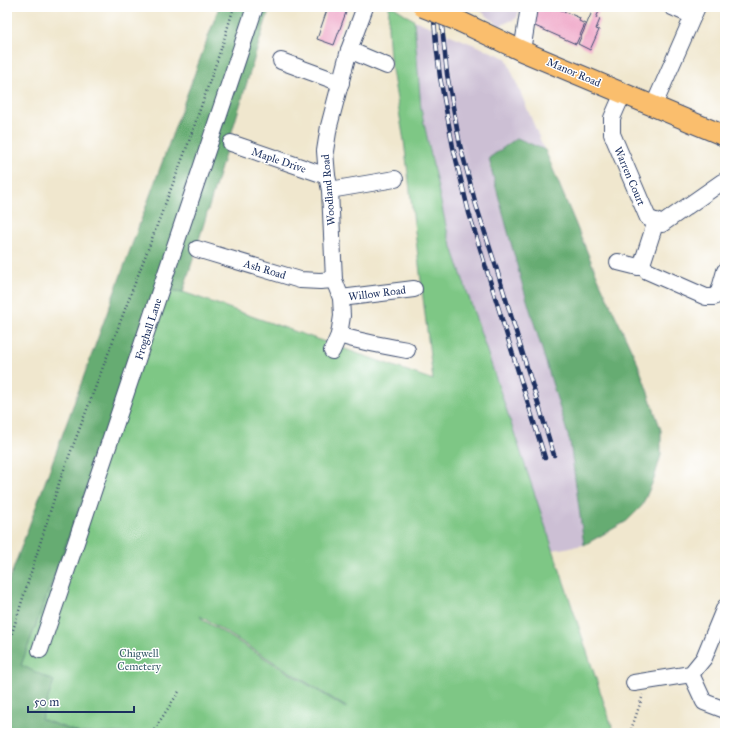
<svg xmlns="http://www.w3.org/2000/svg" width="732" height="740" font-family="'IM FELL Great Primer',serif">
	<rect width="100%" height="100%" fill="#fff"/>
	<filter id="ink" filterUnits="userSpaceOnUse"><feTurbulence type="fractalNoise" baseFrequency=".025" numOctaves="2"/><feDisplacementMap in="SourceGraphic" scale="8" xChannelSelector="R" yChannelSelector="G"/><feConvolveMatrix kernelMatrix="1 2 1 2 8 2 1 2 1" color-interpolation-filters="sRGB"/></filter>
	<filter id="wash" filterUnits="userSpaceOnUse"><feTurbulence type="fractalNoise" baseFrequency=".012" numOctaves="4" result="noise"/><feDisplacementMap in="SourceGraphic" scale="16" xChannelSelector="R" yChannelSelector="G"/><feGaussianBlur stdDeviation="0.9" result="paint"/><feColorMatrix in="noise" values="0 0 0 0 0 0 0 0 0 0 0 0 0 0 0 0 0 1.4 0 .05"/><feComposite in="paint" operator="in"/></filter>
	<g filter="url(#wash)">
		<rect width="100%" height="100%" fill="#f0e7ce"/>
		<g fill="#ccbfd4">
			<polygon points="389,7 394,7 414,20 506,58 598,278 638,364 661,430 661,455 654,479 642,506 627,521 584,545 553,550 433,380 404,141 390,58 388,28"/>
			<polygon points="476,7 520,7 517,18 499,26"/>
		</g>
		<path fill="#7ec785" stroke="#4c7b72" fill-rule="evenodd" d="M389,7H394L414,20L421,109L448,235L535,495L614,733H79L41,719L21,665L161,289L183,292L433,380L404,141L390,58L388,28ZM200,616L346,707V708L203,620Z"/>
		<g fill="#66ac72" stroke="#406e68">
			<polygon points="219,7 270,7 183,292 161,289 21,665 54,681 41,719 79,733 7,733 7,586"/>
			<polygon points="517,138 545,150 598,278 638,364 661,430 661,455 654,479 642,506 627,521 584,545 570,442 521,280 493,176 489,158"/>
		</g>
		<g id="blocks">
			<g fill="#efa6c7">
				<polygon points="328,7 348,7 334,45 317,39"/>
				<polygon points="535,7 546,7 545,10 547,7 552,10 554,7 580,18 579,21 585,24 576,44 535,26 534,23"/>
				<polygon points="594,7 601,7 596,18 600,19 596,29 599,30 590,50 578,44"/>
			</g>
		</g>
	</g>
	<g filter="url(#ink)">
		<use href="#blocks" fill-opacity="0" stroke="#3b4b6f" stroke-width="1"/>
		<g fill="none" stroke-linecap="round" stroke-linejoin="round">
			<g stroke="#3b4b6f" stroke-width="18">
				<g id="minor">
					<polyline points="672,7 693,16"/>
					<polyline points="349,50 387,66"/>
					<polyline points="522,51 529,7"/>
					<polyline points="281,61 341,83"/>
					<polyline points="623,93 612,118 612,134 648,218 662,224 722,182 725,182"/>
					<polyline points="654,105 697,7"/>
					<polyline points="231,143 327,176"/>
					<polyline points="330,190 395,179"/>
					<polyline points="656,221 642,264 647,271 706,297 714,297 719,292 725,271"/>
					<polyline points="197,249 300,280 320,281 334,280"/>
					<polyline points="618,262 638,267 642,264"/>
					<polyline points="341,298 414,289"/>
					<path d="M339,335C361,342 384,346 407,350"/>
					<polyline points="332,351 339,335 342,316 341,298 334,280 330,190 327,176 325,151 329,126 349,50 365,7"/>
					<polyline points="40,650 255,7"/>
					<polyline points="691,674 704,702 725,710"/>
					<polyline points="634,683 691,674 704,658 725,607"/>
				</g>
			</g>
			<g stroke="#3b4b6f" stroke-width="22">
				<polyline id="major" points="461,22 522,51 725,136"/>
			</g>
			<g stroke="#3b4b6f" stroke-width="2.5" stroke-dasharray="1 3" stroke-linecap="butt">
				<polyline points="7,649 60,480 188,144 222,46 234,7"/>
				<polyline points="7,727 11,733"/>
				<polyline points="152,733 180,690"/>
				<polyline points="630,733 643,695"/>
			</g>
			<use href="#minor" stroke="#fff" stroke-width="16"/>
			<use href="#major" stroke="#fabe6d" stroke-width="20"/>
			<g stroke="#1b2f5e" stroke-width="4.5">
				<g id="rail">
					<polyline points="433,7 436,43 440,77 453,147 469,213 545,458"/>
					<polyline points="440,7 447,74 460,145 476,205 496,267 554,455"/>
				</g>
			</g>
			<use href="#rail" stroke="#fff" stroke-width="3" stroke-dasharray="9" stroke-linecap="butt"/>
			<g stroke="#3b4b6f" stroke-width="22" stroke-linecap="butt">
				<polyline id="major-bridge" points="423,7 461,22"/>
			</g>
			<use href="#major-bridge" stroke="#fabe6d" stroke-width="20"/>
		</g>
	</g>
	<g text-anchor="middle" stroke-width="3" stroke-linejoin="round" paint-order="stroke">
		<g font-size="11" fill="#1b2f5e" stroke="#fff">
			<text transform="translate(574 72) rotate(23)" y="4">Manor Road</text>
			<text transform="translate(279 160) rotate(19)" y="4">Maple Drive</text>
			<text transform="translate(630 176) rotate(67)" y="4">Warren Court</text>
			<text transform="translate(328 190) rotate(-95)" y="4">Woodland Road</text>
			<text transform="translate(265 269) rotate(17)" y="4">Ash Road</text>
			<text transform="translate(377 293) rotate(-7)" y="4">Willow Road</text>
			<text transform="translate(148 329) rotate(-72)" y="4">Froghall Lane</text>
		</g>
		<g font-size="11" fill="#395d6a" stroke="#fff">
			<text x="139" y="657">Chigwell<tspan x="139" dy="13">Cemetery</tspan></text>
		</g>
	</g>
	<rect width="732" height="740" fill="none" stroke="#fff" stroke-width="24"/>
	<path d="M28 706v6h106v-6" fill="none" stroke="#1b2f5e" stroke-width="2"/>
	<text x="34" y="706" font-size="12" fill="#1b2f5e" stroke="#ffffff" stroke-width="3" paint-order="stroke">50 m</text>
</svg>
